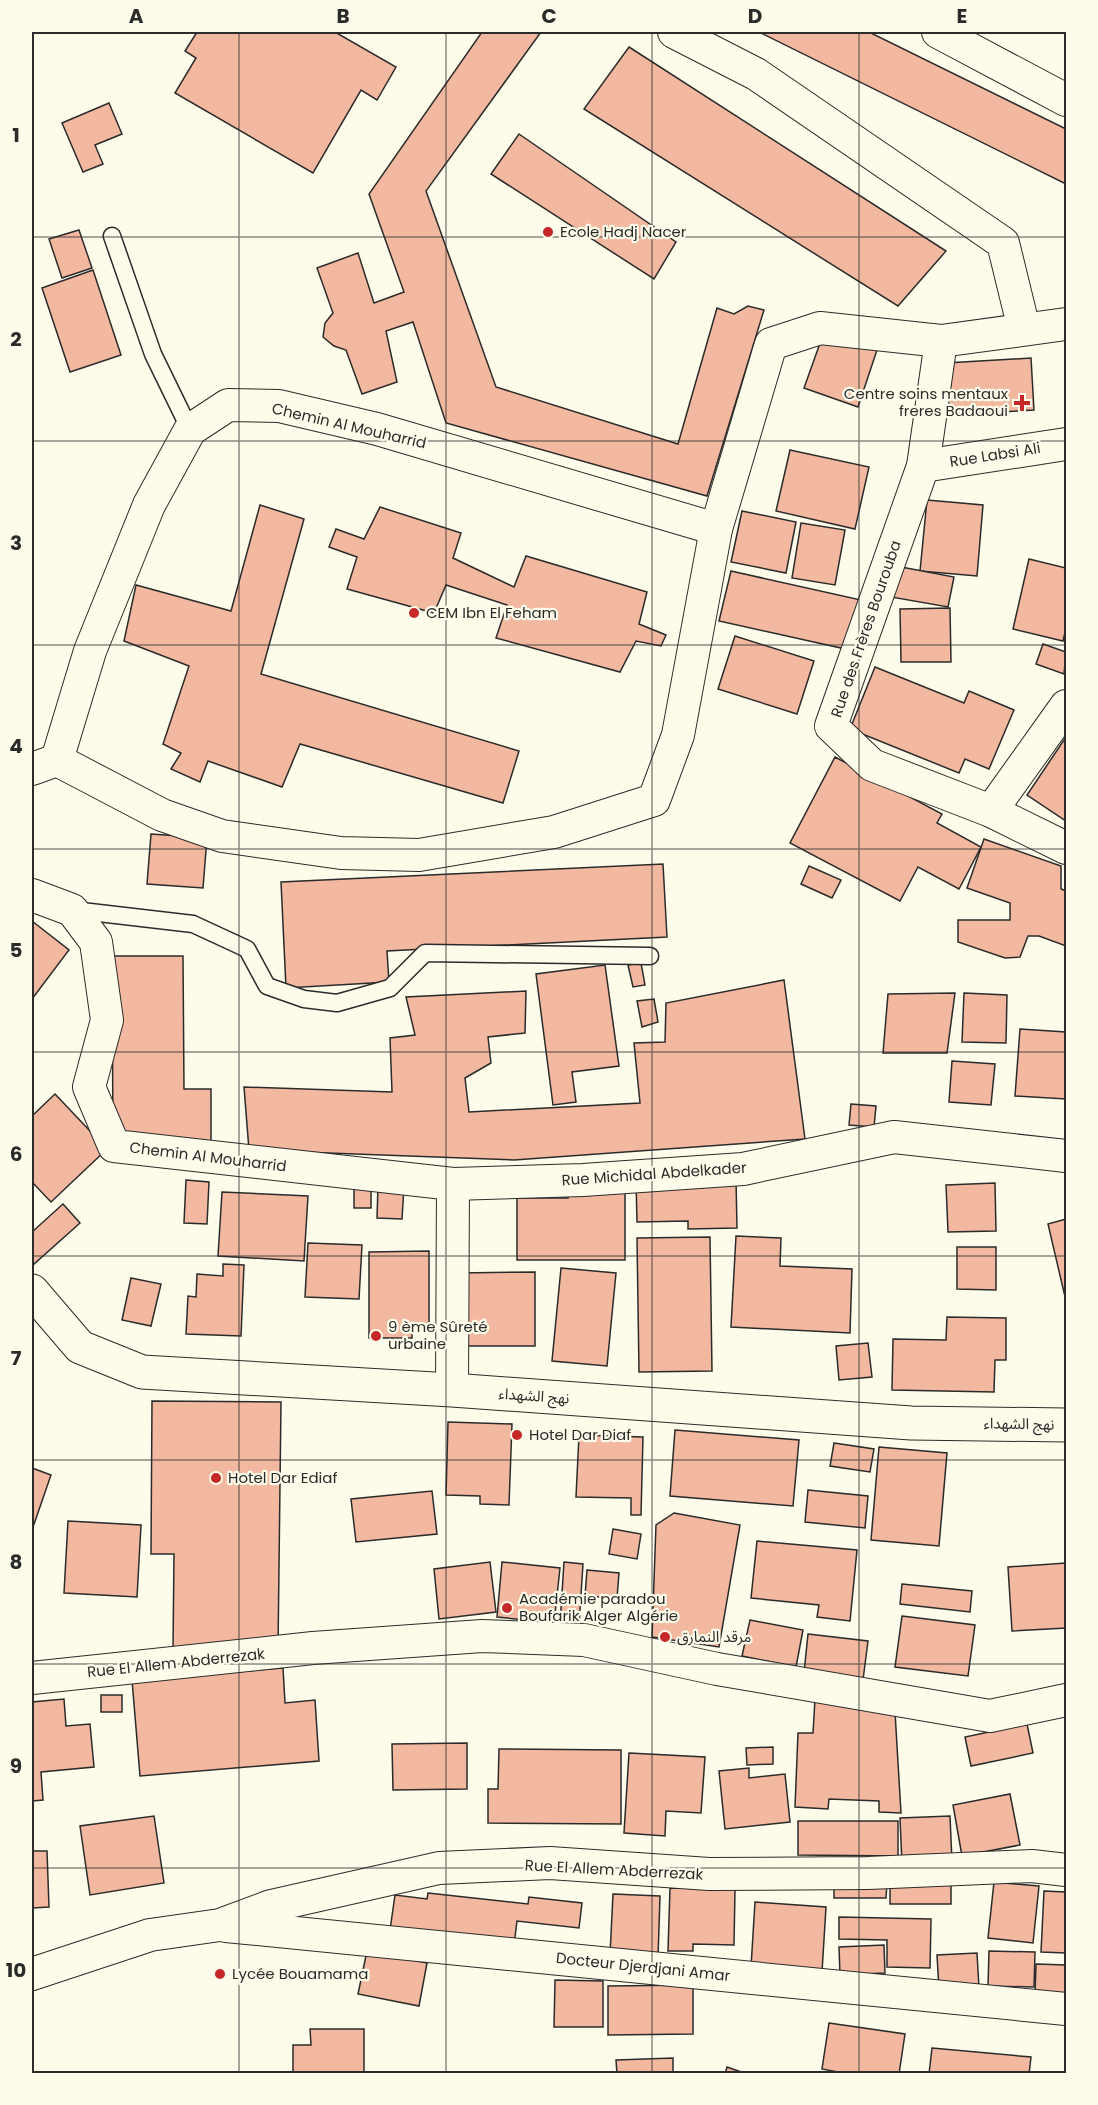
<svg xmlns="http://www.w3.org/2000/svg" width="1098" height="2105" font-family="Poppins,'Noto Sans Arabic',sans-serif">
	<rect width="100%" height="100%" fill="#fdfbea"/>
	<g fill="#f2b8a0" stroke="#2b2b2b" stroke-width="1.5">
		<polygon points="197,32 335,32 396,67 377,100 361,90 313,173 175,93 196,58 185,51"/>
		<polygon points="482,32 541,32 426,191 496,387 678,444 717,308 734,314 748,306 764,310 707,496 446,423 413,322 386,331 397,382 362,394 346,350 334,346 323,337 325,323 333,313 317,268 358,253 374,303 404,292 369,194"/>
		<polygon points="759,32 869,32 1066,129 1066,184"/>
		<polygon points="629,47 946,251 898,306 584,109"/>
		<polygon points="109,103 122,134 95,145 103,164 83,172 62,123"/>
		<polygon points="519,134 676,242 654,279 491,174"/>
		<polygon points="79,230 92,268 62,278 49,239"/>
		<polygon points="93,270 121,355 70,372 42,288"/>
		<polygon points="824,332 877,350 858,407 804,388"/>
		<polygon points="1031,358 1034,410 949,415 946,363"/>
		<polygon points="790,450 869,467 855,529 776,511"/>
		<polygon points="927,500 983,505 977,576 920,571"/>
		<polygon points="260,505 304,519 261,674 519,751 503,803 300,744 282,787 208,761 200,782 171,769 181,753 163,744 189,666 124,641 136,585 231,611"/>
		<polygon points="380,507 461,533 453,558 514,587 526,556 647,592 639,624 666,635 661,646 636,641 620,672 496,638 507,605 446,585 434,613 347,589 357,557 329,547 336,529 364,539"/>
		<polygon points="742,511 796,522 786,573 731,562"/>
		<polygon points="801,523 845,530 835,585 792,578"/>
		<polygon points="1029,559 1066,568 1066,628 1063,641 1013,629"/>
		<polygon points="896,566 954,577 948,607 891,597"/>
		<polygon points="731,571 861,600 850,650 719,621"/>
		<polygon points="950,608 951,662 901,662 900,609"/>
		<polygon points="735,636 814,661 797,714 718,689"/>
		<polygon points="1043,644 1066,652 1064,674 1036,664"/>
		<polygon points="875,667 964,703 969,691 1014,710 989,769 965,759 959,773 850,729"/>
		<polygon points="1066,737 1066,821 1027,795"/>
		<polygon points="835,757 942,814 937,823 981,847 959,889 918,867 900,901 790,843"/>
		<polygon points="151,834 207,838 203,888 147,884"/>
		<polygon points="984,839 1061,866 1061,889 1066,891 1066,946 1039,936 1028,936 1020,957 1005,958 958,942 958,920 1010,920 1010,903 967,888"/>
		<polygon points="663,864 667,937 387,951 389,982 286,988 281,882"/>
		<polygon points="809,866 841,880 832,898 801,884"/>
		<polygon points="32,921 69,950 32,999"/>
		<polygon points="112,956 183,956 184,1089 211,1089 211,1142 113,1143"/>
		<polygon points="641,963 645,985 633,987 628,965"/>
		<polygon points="605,965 619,1066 572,1072 576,1102 553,1105 536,974"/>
		<polygon points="784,980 805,1139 514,1160 249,1150 244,1087 392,1092 390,1038 415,1035 406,997 526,991 525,1033 488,1037 491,1063 465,1078 469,1112 640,1103 634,1043 665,1042 666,1003"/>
		<polygon points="955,993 947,1053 883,1053 888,994"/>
		<polygon points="964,993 1007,995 1006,1043 962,1042"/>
		<polygon points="654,999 658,1022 642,1027 637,1001"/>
		<polygon points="1020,1029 1066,1032 1066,1099 1015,1096"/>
		<polygon points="952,1061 995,1064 991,1105 949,1102"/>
		<polygon points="55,1094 107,1149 51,1202 32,1182 32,1116"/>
		<polygon points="851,1104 876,1106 874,1127 849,1125"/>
		<polygon points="736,1179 737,1228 688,1229 688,1221 637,1222 636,1181"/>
		<polygon points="186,1180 209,1182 207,1224 184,1223"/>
		<polygon points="995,1183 996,1231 948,1232 946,1185"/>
		<rect x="354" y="1185" width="17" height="23"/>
		<polygon points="378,1185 404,1187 402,1219 377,1218"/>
		<polygon points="625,1189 625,1260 517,1260 517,1198 568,1198 568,1190"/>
		<polygon points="222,1192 308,1196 304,1261 218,1256"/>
		<polygon points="63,1204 80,1223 34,1264 32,1261 32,1232"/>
		<polygon points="1066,1219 1066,1301 1048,1224"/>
		<polygon points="736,1236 781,1238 780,1266 852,1269 850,1333 731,1327"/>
		<polygon points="710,1237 712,1371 639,1372 637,1238"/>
		<polygon points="308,1243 362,1245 359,1299 305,1297"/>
		<polygon points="957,1247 996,1247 996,1290 957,1289"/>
		<polygon points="429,1251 429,1326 412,1326 412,1338 369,1338 369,1252"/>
		<polygon points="223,1264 244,1265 241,1336 186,1334 188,1296 196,1297 197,1274 223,1276"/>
		<polygon points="561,1268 616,1273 607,1366 552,1361"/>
		<polygon points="535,1272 535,1346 458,1346 458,1273"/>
		<polygon points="131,1278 161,1284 151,1326 122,1320"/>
		<polygon points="947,1317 1006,1318 1006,1360 995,1360 994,1392 892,1390 893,1339 946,1340"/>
		<polygon points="868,1343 872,1377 839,1380 836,1346"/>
		<polygon points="152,1401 281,1402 278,1649 173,1648 174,1554 151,1554"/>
		<polygon points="448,1422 512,1424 509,1505 480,1504 480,1496 446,1495"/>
		<polygon points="675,1430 799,1440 793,1506 670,1496"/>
		<polygon points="579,1435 643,1437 641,1515 631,1515 631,1498 576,1497"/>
		<polygon points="834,1443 874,1449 870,1472 830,1466"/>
		<polygon points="879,1447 947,1453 939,1546 871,1540"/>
		<polygon points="32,1468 51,1475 32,1530"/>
		<polygon points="808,1490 868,1496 865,1528 805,1522"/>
		<polygon points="432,1491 437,1534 356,1542 351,1499"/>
		<polygon points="674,1513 740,1525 719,1647 652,1637 656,1525"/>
		<polygon points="68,1521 141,1525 137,1597 64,1593"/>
		<polygon points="613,1529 641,1534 637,1559 609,1554"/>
		<polygon points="757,1541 857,1550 850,1621 817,1617 819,1605 751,1598"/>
		<polygon points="490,1562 496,1612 439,1619 434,1569"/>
		<polygon points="502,1562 560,1568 554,1623 497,1617"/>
		<polygon points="564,1562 583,1564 579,1625 560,1624"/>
		<polygon points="1066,1563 1066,1628 1012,1631 1008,1567"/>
		<polygon points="587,1570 619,1573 617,1598 585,1596"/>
		<polygon points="902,1584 972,1591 970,1612 900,1604"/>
		<polygon points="902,1616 975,1625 968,1676 895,1667"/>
		<polygon points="750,1620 803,1630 796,1667 742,1656"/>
		<polygon points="808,1634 868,1641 863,1680 804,1673"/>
		<polygon points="283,1668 285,1703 315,1700 319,1761 140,1776 132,1680"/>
		<rect x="101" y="1695" width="21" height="17"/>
		<polygon points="64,1699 66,1726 90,1724 94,1767 41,1772 43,1800 32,1801 32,1702"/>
		<polygon points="815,1699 895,1712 901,1813 879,1812 879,1801 829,1799 828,1809 795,1807 798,1733 813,1733"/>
		<polygon points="1027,1724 1033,1753 971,1766 965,1737"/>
		<polygon points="467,1743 467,1789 393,1790 392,1744"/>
		<polygon points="773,1747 773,1764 747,1765 746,1748"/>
		<polygon points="499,1749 621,1750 621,1824 488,1823 488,1789 498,1789"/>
		<polygon points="629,1753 705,1757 701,1813 666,1811 665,1836 624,1833"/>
		<polygon points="749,1768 749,1778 785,1774 790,1822 725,1829 719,1771"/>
		<polygon points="1010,1794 1020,1845 962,1856 953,1805"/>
		<polygon points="154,1816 164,1883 90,1895 80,1826"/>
		<polygon points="950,1816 952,1862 902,1864 900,1818"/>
		<polygon points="798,1821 898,1821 898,1856 798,1855"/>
		<polygon points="32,1851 47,1851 49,1907 32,1908"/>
		<polygon points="834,1882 887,1882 886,1898 834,1898"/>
		<polygon points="994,1882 1039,1886 1033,1943 988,1938"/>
		<rect x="890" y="1884" width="61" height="20"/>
		<polygon points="670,1888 735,1889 734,1945 693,1944 693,1951 668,1951"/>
		<polygon points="1044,1891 1066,1892 1066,1953 1041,1952"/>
		<polygon points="428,1893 528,1904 529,1897 582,1903 579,1928 517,1921 514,1945 390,1930 395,1895 427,1899"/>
		<polygon points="613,1894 660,1896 658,1958 610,1955"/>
		<polygon points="755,1902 826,1907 822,1972 751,1967"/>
		<polygon points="839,1917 931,1919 930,1968 887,1967 887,1940 839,1939"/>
		<polygon points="884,1945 885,1973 840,1975 839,1947"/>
		<polygon points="367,1951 427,1963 419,2006 358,1994"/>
		<polygon points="989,1951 1035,1952 1034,1987 988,1986"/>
		<polygon points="977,1953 979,1988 939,1990 937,1955"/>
		<polygon points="1036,1964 1066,1965 1066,1996 1035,1994"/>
		<polygon points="555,1980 603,1981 603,2027 554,2027"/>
		<polygon points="693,1985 693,2034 608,2035 608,1986"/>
		<polygon points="829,2023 905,2034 899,2074 848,2074 822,2069"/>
		<polygon points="310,2029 364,2029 364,2074 293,2074 293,2045 311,2045"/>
		<polygon points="932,2048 1031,2057 1029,2074 929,2074"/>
		<polygon points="673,2058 673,2074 617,2074 616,2060"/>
		<polygon points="727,2067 747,2074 725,2074"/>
	</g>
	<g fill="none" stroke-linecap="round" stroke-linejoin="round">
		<g stroke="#2b2b2b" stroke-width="19">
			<g id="service">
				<polyline points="112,236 153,354 190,430"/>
				<polyline points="73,910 193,924 247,949 267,986 304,999 337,1003 390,988 425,953 650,956"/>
			</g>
		</g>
		<g stroke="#2b2b2b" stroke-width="34">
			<g id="minor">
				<polyline points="674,32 756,74 1003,243 1024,329"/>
				<polyline points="938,32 1066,100"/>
				<polyline points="941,341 923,466 831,726 872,765 991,811 1066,848"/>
				<polyline points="923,466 1066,444"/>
				<polyline points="57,760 90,651 149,505 190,430 228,405 279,406 377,429 716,529"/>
				<polyline points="32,769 57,760 162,815 222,836 341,853 419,855 554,832 654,800 678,735 716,529 771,344 820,328 941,341 1066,324"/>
				<polyline points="991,811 1066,706"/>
				<polyline points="32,895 72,910 96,942 107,1020 89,1087 114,1146 453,1184 583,1180 743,1169 894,1137 1066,1156"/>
				<polyline points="452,1390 453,1184"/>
				<polyline points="32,1678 313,1648 482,1636 584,1640 717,1669 990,1716 1066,1700"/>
				<polyline points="226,1926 1066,2009"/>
				<polyline points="32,1974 150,1935 220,1925 271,1906 439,1868 550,1863 709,1874 868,1873 1032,1866 1066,1870"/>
			</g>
		</g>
		<g stroke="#2b2b2b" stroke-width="35">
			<polyline id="secondary" points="32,1291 80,1347 142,1372 452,1390 911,1423 1066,1425"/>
		</g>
		<use href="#service" stroke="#fdfbea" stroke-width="16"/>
		<use href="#minor" stroke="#fdfbea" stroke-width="32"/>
		<use href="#secondary" stroke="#fdfbea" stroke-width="33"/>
	</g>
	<path fill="none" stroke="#2b2b2b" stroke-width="1.5" stroke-opacity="0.55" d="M239,32V2074M446,32V2074M652,32V2074M859,32V2074M32,237H1066M32,441H1066M32,645H1066M32,849H1066M32,1052H1066M32,1256H1066M32,1460H1066M32,1664H1066M32,1868H1066"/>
	<g fill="#c62828" stroke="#fdfbea" stroke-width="2">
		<circle cx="548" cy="232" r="6"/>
		<path d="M1019 394h6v6h6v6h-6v6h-6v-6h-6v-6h6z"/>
		<circle cx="414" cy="613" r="6"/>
		<circle cx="376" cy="1336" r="6"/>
		<circle cx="517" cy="1435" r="6"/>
		<circle cx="216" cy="1478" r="6"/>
		<circle cx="507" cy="1608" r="6"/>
		<circle cx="665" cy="1637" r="6"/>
		<circle cx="220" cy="1974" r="6"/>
	</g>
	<g text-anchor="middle" stroke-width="4.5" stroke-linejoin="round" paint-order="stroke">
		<g font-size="15" fill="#2b2b2b" stroke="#fdfbea" text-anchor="start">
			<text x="560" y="237">Ecole Hadj Nacer</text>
			<text x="1008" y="399" text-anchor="end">Centre soins mentaux<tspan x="1008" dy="17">freres Badaoui</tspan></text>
			<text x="426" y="618">CEM Ibn El Feham</text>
			<text x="388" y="1332">9 ème Sûreté<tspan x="388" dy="17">urbaine</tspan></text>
			<text x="529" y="1440">Hotel Dar Diaf</text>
			<text x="228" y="1483">Hotel Dar Ediaf</text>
			<text x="519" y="1604">Académie paradou<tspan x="519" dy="17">Boufarik Alger Algérie</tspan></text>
			<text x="677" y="1642">مرقد النمارق</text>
			<text x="232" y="1979">Lycée Bouamama</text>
		</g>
		<g font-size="15" fill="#2b2b2b" stroke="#fdfbea">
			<text transform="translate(349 426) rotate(13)" y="5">Chemin Al Mouharrid</text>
			<text transform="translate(995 455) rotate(-9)" y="5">Rue Labsi Ali</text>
			<text transform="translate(866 629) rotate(-71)" y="5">Rue des Frères Bourouba</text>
			<text transform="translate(208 1157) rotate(7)" y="5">Chemin Al Mouharrid</text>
			<text transform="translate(654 1174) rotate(-4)" y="5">Rue Michidal Abdelkader</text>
			<text transform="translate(534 1396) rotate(4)" y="5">نهج الشهداء</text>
			<text transform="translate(1019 1424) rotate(1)" y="5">نهج الشهداء</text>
			<text transform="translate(176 1663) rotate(-6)" y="5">Rue El Allem Abderrezak</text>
			<text transform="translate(614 1870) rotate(3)" y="5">Rue El Allem Abderrezak</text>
			<text transform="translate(643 1967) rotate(6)" y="5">Docteur Djerdjani Amar</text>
		</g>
	</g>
	<rect width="1098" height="2105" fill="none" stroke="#fdfbea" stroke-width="66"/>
	<rect x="33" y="33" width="1032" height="2039" fill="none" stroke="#2b2b2b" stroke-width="2"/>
	<g font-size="20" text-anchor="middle" font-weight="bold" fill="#2b2b2b">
		<text x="136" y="23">A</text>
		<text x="343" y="23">B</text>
		<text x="549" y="23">C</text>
		<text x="755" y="23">D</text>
		<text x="962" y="23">E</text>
		<text x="16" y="142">1</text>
		<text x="16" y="346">2</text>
		<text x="16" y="550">3</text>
		<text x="16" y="753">4</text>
		<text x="16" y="957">5</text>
		<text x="16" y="1161">6</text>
		<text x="16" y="1365">7</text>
		<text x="16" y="1569">8</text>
		<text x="16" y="1773">9</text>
		<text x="16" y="1977">10</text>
	</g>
</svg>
